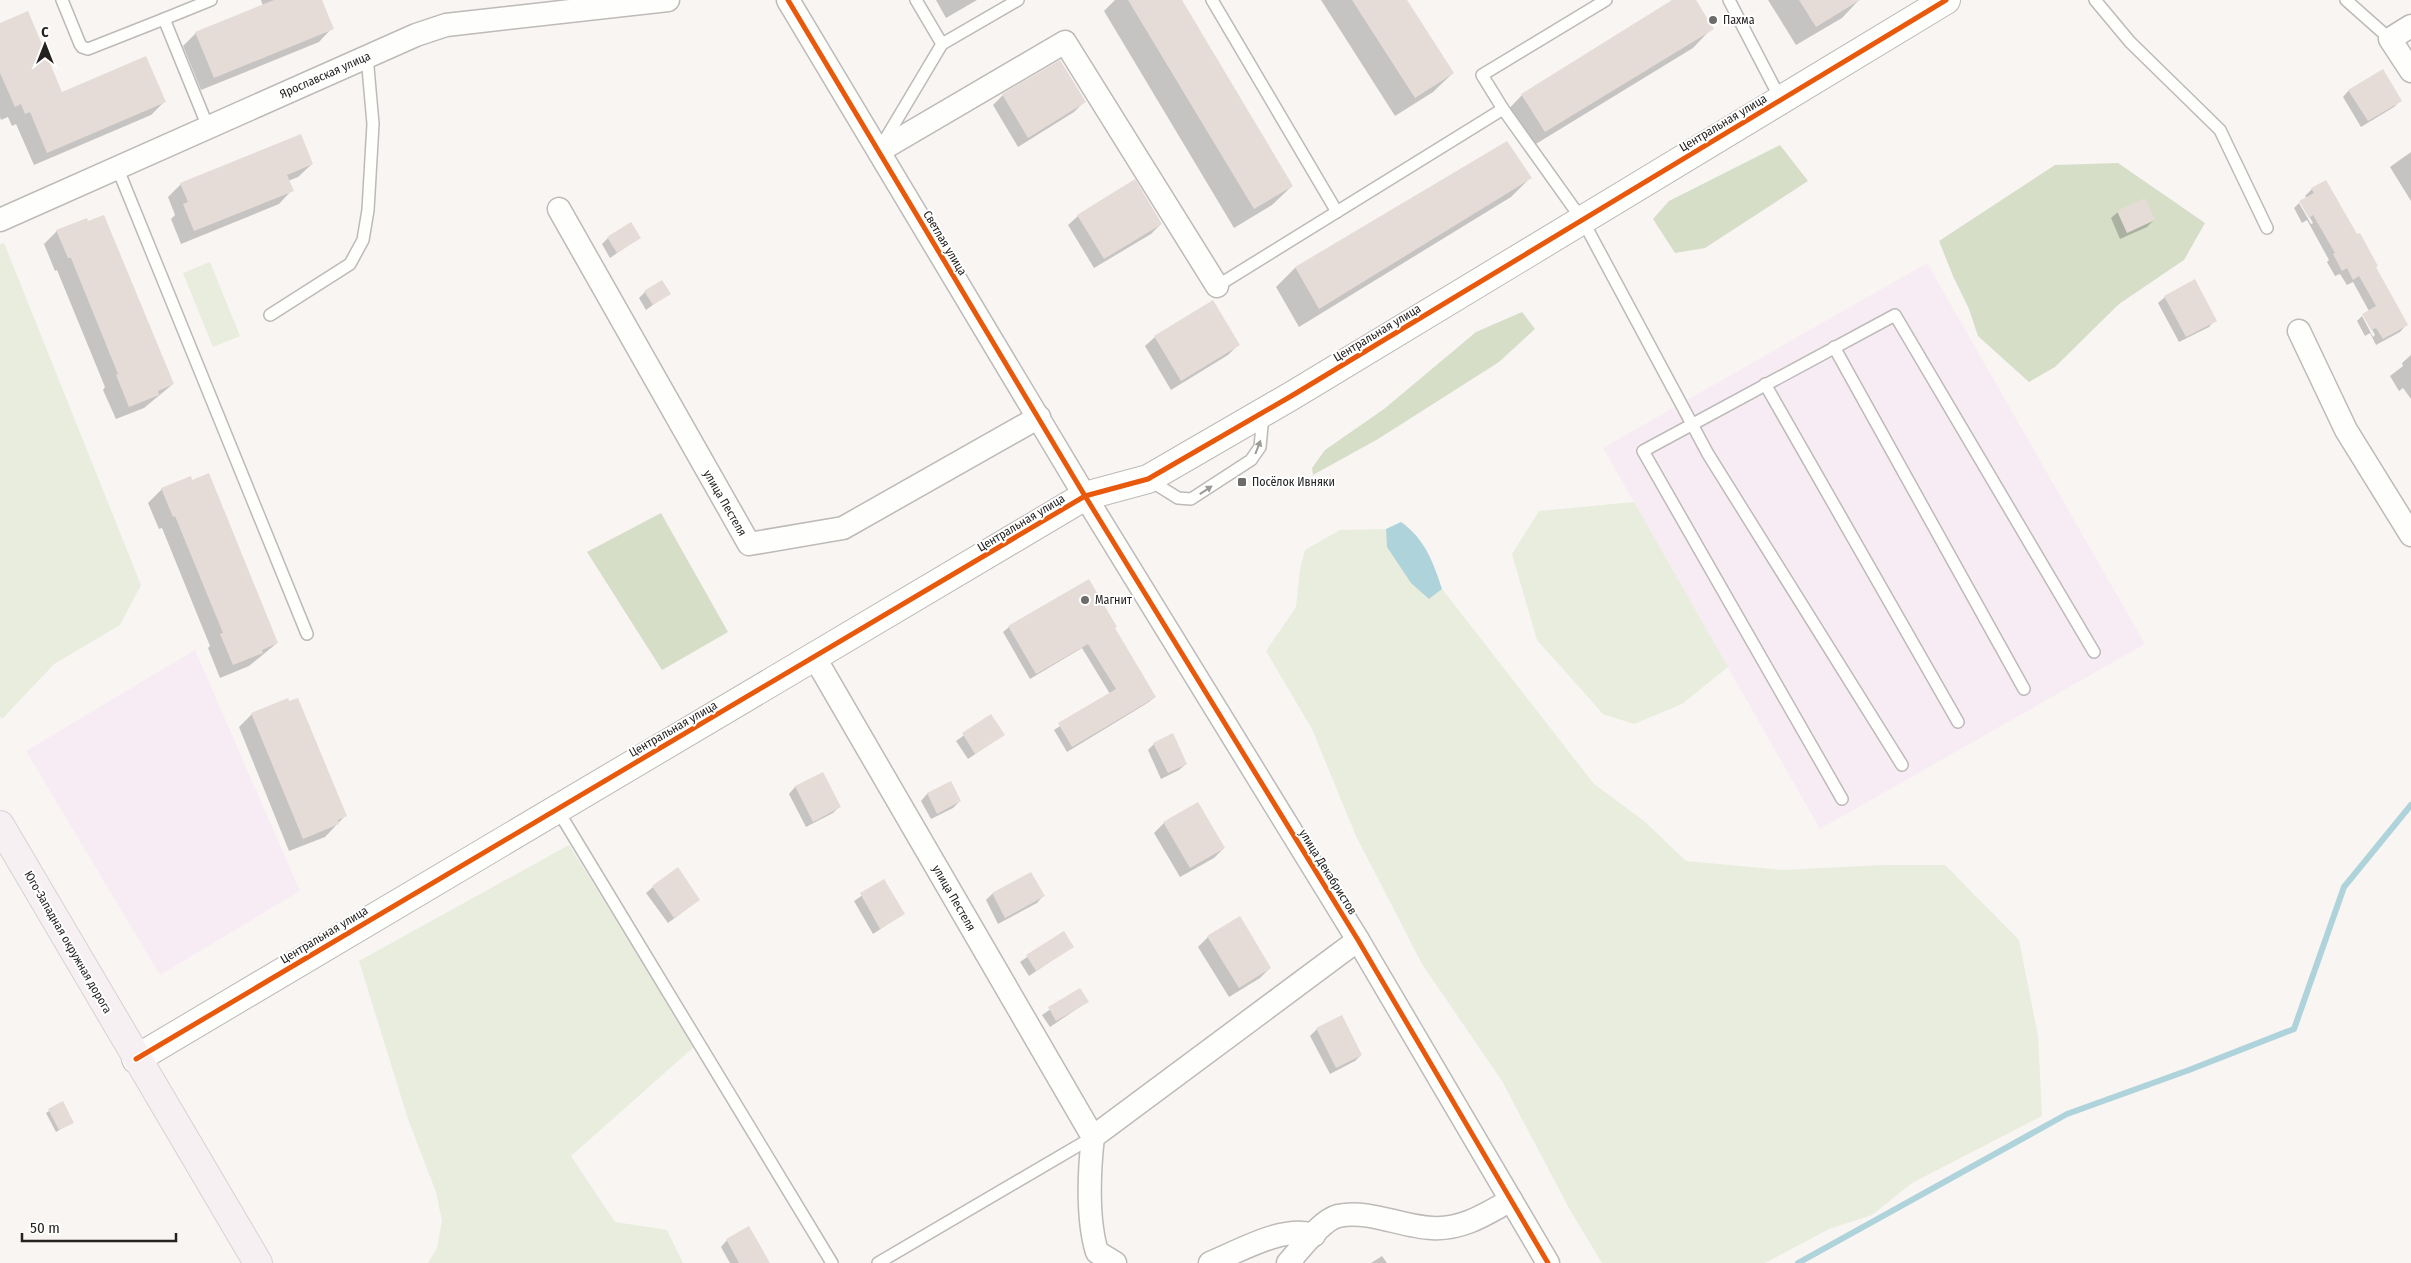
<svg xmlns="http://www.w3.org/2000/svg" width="2411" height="1263" font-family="'Fira Sans Condensed',sans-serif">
	<rect width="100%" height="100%" fill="#f8f5f3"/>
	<g fill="#f8ecf4">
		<polygon points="1927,263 2145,644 1820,829 1603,448"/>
		<polygon points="195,650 300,891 160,975 26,751"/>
	</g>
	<g fill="#e8eddd">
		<polygon points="4,243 141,585 120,625 54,664 2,719 0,716 0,244"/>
		<polygon points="210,262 240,336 213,347 183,273"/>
		<polygon points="1634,502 1728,667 1682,704 1634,724 1603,714 1537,640 1512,554 1539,511"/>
		<polygon points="1386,529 1387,547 1429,599 1442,589 1594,784 1644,821 1686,861 1783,870 1883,865 1945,865 2019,940 2038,1036 2042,1116 1912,1183 1872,1215 1829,1229 1765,1263 1602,1263 1570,1210 1502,1081 1422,964 1356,836 1312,729 1266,651 1296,607 1300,569 1305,550 1340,530"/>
		<polygon points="569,845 695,1046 571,1156 615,1222 667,1230 683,1263 428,1263 437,1248 442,1221 436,1192 408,1119 359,961"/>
	</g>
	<g fill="#d6dec8">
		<polygon points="1780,145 1808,181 1705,248 1675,253 1653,219 1669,201"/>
		<polygon points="2118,163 2205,223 2184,260 2119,304 2055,367 2029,382 1978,336 1969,309 1953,276 1939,241 2055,165"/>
		<polygon points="1522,312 1535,329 1499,362 1378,439 1313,475 1312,468 1325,450 1384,409 1476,332"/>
		<polygon points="661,513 728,632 662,670 587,552"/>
	</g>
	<path fill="#aed3da" d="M1401,522C1425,539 1433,562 1442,589L1429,599L1411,583L1387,547L1386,529Z"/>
	<g fill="#0003">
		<polygon points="261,0 321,0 332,28 319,42 201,90 183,46 196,33 263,6"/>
		<polygon points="936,0 977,0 946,18"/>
		<polygon points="1115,0 1180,0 1292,186 1272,205 1234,228 1104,11"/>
		<polygon points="1321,0 1406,0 1453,73 1433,92 1395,116"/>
		<polygon points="1675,0 1694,0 1712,28 1693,48 1526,150 1503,115 1522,95"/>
		<polygon points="1768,0 1859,0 1842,18 1796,45"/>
		<polygon points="0,24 61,93 164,102 151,115 34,165 16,124 12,126 8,117 1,120 0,117"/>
		<polygon points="1060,62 1084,102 1074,112 1018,147 993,105 1003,95"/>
		<polygon points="2349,90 2400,101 2394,107 2361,127 2343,97"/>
		<polygon points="1507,143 1530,178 1511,197 1299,327 1276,287 1295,268"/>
		<polygon points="2411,152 2411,201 2390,167"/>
		<polygon points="312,164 298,177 288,181 292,190 279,204 181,244 171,219 175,215 168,197 181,184"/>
		<polygon points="2326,181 2406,325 2400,332 2376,345 2370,333 2365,336 2357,321 2362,316 2373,337 2375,335 2364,315 2369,311 2353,282 2347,285 2340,274 2335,276 2327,262 2329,260 2307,220 2302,223 2294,208 2299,203 2311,224 2313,223 2301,202 2307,198 2305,196 2312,189"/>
		<polygon points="2118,212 2154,220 2147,227 2120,239 2111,218"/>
		<polygon points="1078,216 1161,224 1151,234 1094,268 1068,225"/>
		<polygon points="57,231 173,384 144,408 116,419 103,390 105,387 57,270 55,271 44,244"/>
		<polygon points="608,238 639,238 610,258 602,244"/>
		<polygon points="645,292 669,293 646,310 639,298"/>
		<polygon points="2165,297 2215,320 2209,327 2179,342 2158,303"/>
		<polygon points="1155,337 1238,345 1228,355 1171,390 1145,346"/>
		<polygon points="2411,355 2411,399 2403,388 2399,391 2390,376 2403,366 2402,363"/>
		<polygon points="190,478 277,643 249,666 220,678 208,648 210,646 162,528 159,529 148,503 162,489"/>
		<polygon points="1009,627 1114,629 1155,697 1149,702 1067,752 1054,730 1110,694 1082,648 1030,679 1003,632"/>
		<polygon points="252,714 345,816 325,837 289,851 239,727"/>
		<polygon points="991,716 1003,735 968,759 956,741"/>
		<polygon points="1154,744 1186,764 1179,770 1161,779 1148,750"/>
		<polygon points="822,773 839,807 833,813 806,827 789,794 795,787"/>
		<polygon points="950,783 960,801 953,808 931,819 921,801 927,794"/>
		<polygon points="1164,823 1224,848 1214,858 1180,877 1154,833"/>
		<polygon points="1030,873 1043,896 1037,903 998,924 986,900 992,894"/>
		<polygon points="883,881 903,914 873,934 854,901"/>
		<polygon points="653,887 699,900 668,923 646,893"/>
		<polygon points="1063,932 1072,947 1029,976 1020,962"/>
		<polygon points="1208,937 1270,968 1260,978 1229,997 1198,947"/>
		<polygon points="1080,989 1087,1002 1050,1027 1042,1015"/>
		<polygon points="1317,1029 1361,1055 1355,1061 1330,1074 1310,1036"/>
		<polygon points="62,1103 73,1122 56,1132 46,1113"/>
		<polygon points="727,1240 766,1263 730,1263 721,1247"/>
		<polygon points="1382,1256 1387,1263 1371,1263"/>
	</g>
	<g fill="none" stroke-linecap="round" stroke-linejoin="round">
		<polyline stroke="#aed3da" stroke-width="6" points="1798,1263 2067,1114 2189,1070 2294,1029 2344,887 2411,805"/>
	</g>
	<g fill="#e6dcd7">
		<polygon points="274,0 322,0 334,29 214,78 195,32"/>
		<polygon points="1128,0 1182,0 1293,186 1254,209"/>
		<polygon points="1352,0 1407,0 1454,73 1415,98"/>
		<polygon points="1672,0 1696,0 1714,29 1545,132 1521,94"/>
		<polygon points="1799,0 1860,0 1816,27"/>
		<polygon points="28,11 62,92 146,56 166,102 47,153 30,112 25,114 21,104 15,107 0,73 0,23"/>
		<polygon points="1060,60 1086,102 1028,138 1002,94"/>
		<polygon points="2383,69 2402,101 2368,121 2348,90"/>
		<polygon points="301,134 313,164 287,175 294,191 194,231 183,204 188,202 180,183"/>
		<polygon points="1507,141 1532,178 1319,309 1295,267"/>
		<polygon points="1135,179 1162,224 1104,259 1077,215"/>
		<polygon points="2326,180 2357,234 2360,233 2378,266 2376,267 2408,325 2383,339 2376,328 2371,330 2362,314 2376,306 2359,276 2353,280 2347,268 2342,271 2333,254 2335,253 2313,215 2309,218 2299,201 2314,193 2311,188"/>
		<polygon points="2145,198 2155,220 2127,233 2117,211"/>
		<polygon points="104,215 174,384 158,391 159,395 129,407 116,375 118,374 71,258 68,258 56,230 87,218 88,221"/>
		<polygon points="631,222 641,238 617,253 607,237"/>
		<polygon points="2195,279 2217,321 2186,337 2164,296"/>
		<polygon points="662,280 671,294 653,305 644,291"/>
		<polygon points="1213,300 1240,345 1181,381 1154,336"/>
		<polygon points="209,473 278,643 262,650 263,653 233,665 220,634 223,633 175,516 173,517 161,488 191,476 192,480"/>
		<polygon points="1089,579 1117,627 1115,628 1156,697 1072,747 1058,723 1116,689 1088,644 1036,674 1008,626"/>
		<polygon points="288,698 289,701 298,698 347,816 338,820 339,824 303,839 251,713"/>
		<polygon points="991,714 1005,735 975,754 962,733"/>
		<polygon points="1173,733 1187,764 1168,773 1153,743"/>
		<polygon points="823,772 841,807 813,822 795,786"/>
		<polygon points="951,781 961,801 937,814 927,793"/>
		<polygon points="1198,802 1225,848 1190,868 1163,822"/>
		<polygon points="678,867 700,900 674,918 652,886"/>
		<polygon points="1031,872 1045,896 1005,918 992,893"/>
		<polygon points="884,879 905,914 880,929 860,893"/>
		<polygon points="1240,916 1271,968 1239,988 1207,936"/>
		<polygon points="1064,931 1074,947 1036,971 1026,955"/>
		<polygon points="1080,988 1089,1002 1056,1021 1048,1007"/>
		<polygon points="1342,1015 1362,1055 1336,1068 1316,1028"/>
		<polygon points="63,1101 74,1123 59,1130 48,1109"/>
		<polygon points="749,1226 770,1263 739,1263 726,1239"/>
	</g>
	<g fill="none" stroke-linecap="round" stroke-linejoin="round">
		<g stroke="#bdbab9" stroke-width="14">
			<g id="service">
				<polyline points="62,0 80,44 82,47 88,49 164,19"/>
				<polyline points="916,0 942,44"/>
				<polyline points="1212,0 1337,212"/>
				<polyline points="1729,0 1781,100"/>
				<polyline points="2095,0 2130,42 2220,130 2267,228"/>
				<polyline points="2346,0 2390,39"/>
				<polyline points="1503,109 1583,221 1708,454 1902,765"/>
				<polyline points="208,127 164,19 211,0"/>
				<polyline points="883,143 942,44 1018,0"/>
				<polyline points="117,167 307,634"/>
				<polyline points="1217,286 1503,109 1482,75 1606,0"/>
				<polyline points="270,315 350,264 363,240 368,210 373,124 367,56"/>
				<polyline points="1834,347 2024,689"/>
				<polyline points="1765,384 1958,722"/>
				<polyline points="1149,480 1178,498 1191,499 1251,460 1260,447 1263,415"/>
				<polyline points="1842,799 1643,451 1895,315 2094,652"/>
				<polyline points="557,809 832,1263"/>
				<polyline points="878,1263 1093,1137"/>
			</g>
		</g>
		<g stroke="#bdbab9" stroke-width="25">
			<g id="minor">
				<polyline points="788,0 1085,496 1358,940 1548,1263"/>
				<polyline points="2411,26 2390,39 2411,71"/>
				<polyline points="879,151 1065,42 1217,286"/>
				<polyline points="559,209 749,544 843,528 1039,417"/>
				<polyline points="0,220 416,35 446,25 668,0"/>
				<polyline points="2299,331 2346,430 2411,535"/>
				<polyline points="815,658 1093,1137"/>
				<path d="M1115,1263L1097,1252C1087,1220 1089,1171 1093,1137L1358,940"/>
				<path d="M1210,1263C1240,1251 1283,1225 1314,1235"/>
				<path d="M1288,1263C1299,1251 1321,1220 1338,1216C1369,1209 1401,1227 1432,1228C1462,1230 1486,1214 1511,1200"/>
			</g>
		</g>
		<g stroke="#bdbab9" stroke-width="30">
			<polyline id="tertiary" points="136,1059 1085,496 1148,479 1293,395 1946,0"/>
		</g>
		<g stroke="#d5d3d3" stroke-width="30">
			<polyline id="trunk" points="0,825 258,1263"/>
		</g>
		<use href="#service" stroke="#fefefd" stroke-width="11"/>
		<use href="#minor" stroke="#fefefd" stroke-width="22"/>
		<use href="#tertiary" stroke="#fefefd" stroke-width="28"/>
		<use href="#trunk" stroke="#f6f0f2" stroke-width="28"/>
		<g stroke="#fff" stroke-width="8">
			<g id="cycleway">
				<polyline points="788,0 1085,496 1358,940 1548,1263"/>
				<polyline points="136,1059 1085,496 1148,479 1293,395 1946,0"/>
			</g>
		</g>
		<use href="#cycleway" stroke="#e8590c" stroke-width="5"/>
	</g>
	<defs><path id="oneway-solid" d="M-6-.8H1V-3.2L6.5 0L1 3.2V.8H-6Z" transform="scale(1.25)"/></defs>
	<g fill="#9c9b9a">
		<use href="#oneway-solid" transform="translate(1258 447) rotate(-69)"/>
		<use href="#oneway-solid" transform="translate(1206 490) rotate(-33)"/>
	</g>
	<g fill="#6e6c6a" stroke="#fff" stroke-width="2">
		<circle cx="1713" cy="20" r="5"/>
		<rect x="1237" y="477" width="10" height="10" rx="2.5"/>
		<circle cx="1085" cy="600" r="5"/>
	</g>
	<g text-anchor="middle" stroke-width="4" stroke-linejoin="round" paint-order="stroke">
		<g font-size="12" fill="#242221" stroke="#fff" text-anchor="start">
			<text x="1723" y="24">Пахма</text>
			<text x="1252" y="486">Посёлок Ивняки</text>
			<text x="1095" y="604">Магнит</text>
		</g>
		<g font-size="12" fill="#242221" stroke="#fff">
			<text transform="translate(325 75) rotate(-24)" y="4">Ярославская улица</text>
			<text transform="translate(1723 123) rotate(-31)" y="4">Центральная улица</text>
			<text transform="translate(945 243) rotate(59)" y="4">Светлая улица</text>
			<text transform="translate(1377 333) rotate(-31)" y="4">Центральная улица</text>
			<text transform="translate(725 503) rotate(60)" y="4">улица Пестеля</text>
			<text transform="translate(1021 523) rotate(-31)" y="4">Центральная улица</text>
			<text transform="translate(673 729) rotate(-30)" y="4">Центральная улица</text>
			<text transform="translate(1328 872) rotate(58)" y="4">улица Декабристов</text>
			<text transform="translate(954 898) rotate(60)" y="4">улица Пестеля</text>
			<text transform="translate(324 935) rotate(-31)" y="4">Центральная улица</text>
			<text transform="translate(68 942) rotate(60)" y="4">Юго-Западная окружная дорога</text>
		</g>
	</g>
	<g transform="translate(45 45)" stroke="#ffffff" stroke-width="4" paint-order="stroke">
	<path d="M0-4L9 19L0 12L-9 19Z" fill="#242221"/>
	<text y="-8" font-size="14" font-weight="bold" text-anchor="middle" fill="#242221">С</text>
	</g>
	<path d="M22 1233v8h154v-8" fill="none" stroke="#242221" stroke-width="2.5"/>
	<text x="30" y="1233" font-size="15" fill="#242221" stroke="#ffffff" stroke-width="4" paint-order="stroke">50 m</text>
</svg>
